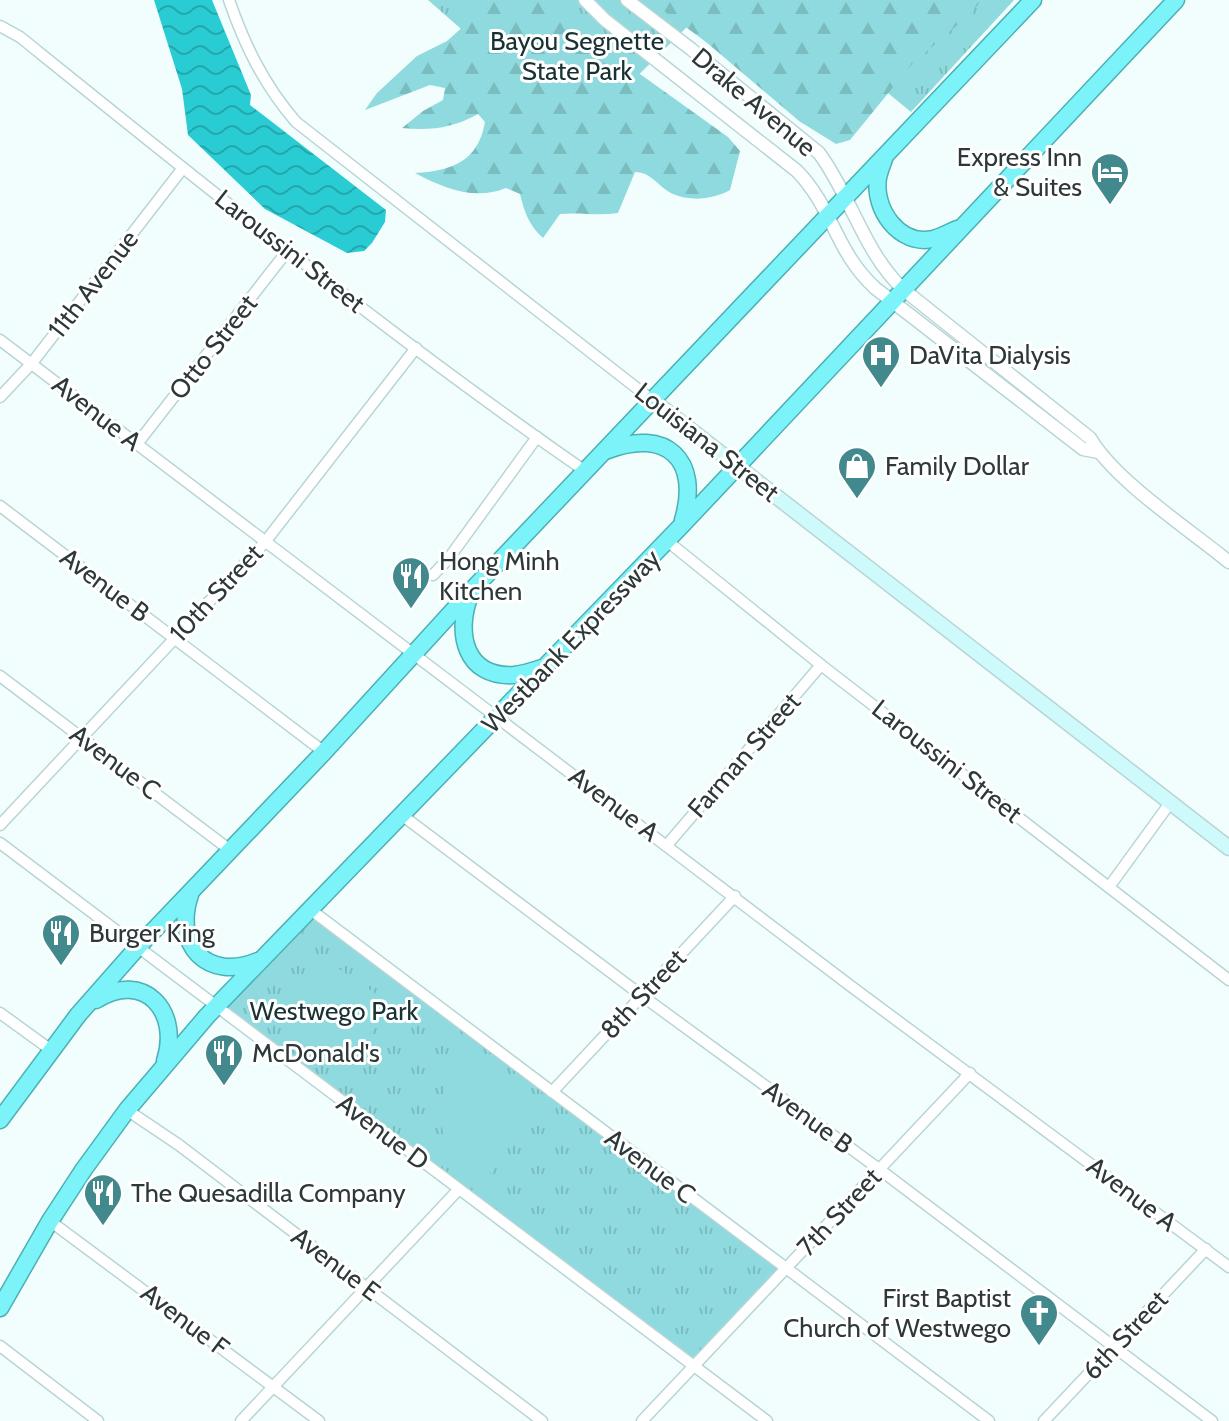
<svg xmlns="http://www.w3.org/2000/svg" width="1229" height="1421" font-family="Cabin,sans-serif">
	<defs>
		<pattern id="grass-tufts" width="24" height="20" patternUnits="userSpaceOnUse" patternTransform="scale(2)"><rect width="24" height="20" fill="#8edade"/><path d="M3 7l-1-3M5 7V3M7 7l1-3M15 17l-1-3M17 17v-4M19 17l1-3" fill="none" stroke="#7bbcbf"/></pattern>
		<pattern id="forest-firs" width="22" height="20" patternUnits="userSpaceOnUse" patternTransform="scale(2)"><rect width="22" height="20" fill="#8edade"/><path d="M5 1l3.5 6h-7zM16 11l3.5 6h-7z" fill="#7bbcbf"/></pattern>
		<pattern id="water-waves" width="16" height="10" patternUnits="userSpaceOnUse" patternTransform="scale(2)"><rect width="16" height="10" fill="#29ccd3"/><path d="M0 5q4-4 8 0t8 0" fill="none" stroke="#24a7ac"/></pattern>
	</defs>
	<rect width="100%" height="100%" fill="#f2fefe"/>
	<g fill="url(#grass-tufts)">
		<polygon points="428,0 714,0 580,133"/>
		<polygon points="775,0 1014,0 911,112"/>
		<polygon points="311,910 786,1268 694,1366 217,1006"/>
	</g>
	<g fill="url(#forest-firs)">
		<path d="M466,0H557L640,74L728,137L740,151L730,190C714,199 691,202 673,194C659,188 652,172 635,172L618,213C598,216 580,212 560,214L543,238C529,226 524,211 520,194L506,188C475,201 443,188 415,173C451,171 478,162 485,122L478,114C453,128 430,131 402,128L423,111L443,100L445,88L430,85L365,110L377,93L417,56L447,41L465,25Z"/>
		<polygon points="649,0 982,0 970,14 912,64 850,140 836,144 799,121 706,42"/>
	</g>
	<g fill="#8edade">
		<path d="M326,960L389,1003C377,1031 348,1069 313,1050C301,1043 289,1032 277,1024Z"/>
		<polygon points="463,1061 534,1111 487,1178 448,1145 439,1120 444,1088"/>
	</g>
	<polygon fill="url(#water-waves)" points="154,0 212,0 251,95 250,105 386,210 385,222 372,243 364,251 347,253 265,209 188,135 182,89"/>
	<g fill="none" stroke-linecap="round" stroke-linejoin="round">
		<g stroke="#b8d5d6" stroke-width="13">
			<g id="minor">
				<path d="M229,0C245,46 264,85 296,122L652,400"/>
				<path d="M0,26L20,37C205,186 390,336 585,471"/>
				<polyline points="0,340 852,987 1229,1267"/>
				<polyline points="0,397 32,363 183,168"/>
				<polyline points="137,444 288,250"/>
				<polyline points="0,506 324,752"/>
				<polyline points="666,540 821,665 1229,980"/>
				<polyline points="433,575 449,558 537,437"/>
				<polyline points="0,676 230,850"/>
				<polyline points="403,816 641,995 879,1169 1212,1421"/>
				<polyline points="0,825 265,542 416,348"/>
				<polyline points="0,843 767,1421"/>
				<polyline points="667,845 821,665"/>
				<polyline points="1109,887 1170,803"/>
				<polyline points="311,910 989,1421"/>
				<polyline points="0,1013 51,1050"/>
				<polyline points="552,1092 735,896"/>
				<polyline points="127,1110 179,1145 542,1421"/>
				<polyline points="50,1221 319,1421"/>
				<polyline points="0,1346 98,1421"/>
				<polyline points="241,1421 459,1189"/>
				<polyline points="642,1421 970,1073"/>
				<polyline points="1044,1421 1206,1249"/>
			</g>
		</g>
		<g stroke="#b8d5d6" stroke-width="15">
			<g id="tertiary">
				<path d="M585,0L605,20L797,171C833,208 835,251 875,288L1083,449L1098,452"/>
				<path d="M627,0L691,49L819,153C851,196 864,253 904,290L1090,438C1115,481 1189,529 1229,562"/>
			</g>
		</g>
		<g stroke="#b8d5d6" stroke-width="17">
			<polyline id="secondary" points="652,400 1229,848"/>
		</g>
		<g stroke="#4cb0b4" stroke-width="19">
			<g id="trunk">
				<path d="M884,159C882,165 879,172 878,178C873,209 899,246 933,239C941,237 950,232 957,229"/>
				<path d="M608,450C666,428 701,459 683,520"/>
				<path d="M470,595C455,633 465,678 514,675C525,674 535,670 545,667"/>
				<path d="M190,895C173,945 207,982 258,961"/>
				<path d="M96,1000C144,970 181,1011 165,1061"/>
				<polyline points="0,1120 78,1015 137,948 324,752 472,590 1033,0"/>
				<polyline points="0,1308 50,1221 84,1169 127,1110 207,1016 682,525 1176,0"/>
			</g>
		</g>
		<use href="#minor" stroke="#fff" stroke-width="10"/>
		<use href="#tertiary" stroke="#fff" stroke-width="12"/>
		<use href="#secondary" stroke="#cefafc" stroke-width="14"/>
		<use href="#trunk" stroke="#7cf3f8" stroke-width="16"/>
	</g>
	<defs>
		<g id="hotel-pin" transform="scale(2)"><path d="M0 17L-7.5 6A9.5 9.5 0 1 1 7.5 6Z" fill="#41898c" stroke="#fff"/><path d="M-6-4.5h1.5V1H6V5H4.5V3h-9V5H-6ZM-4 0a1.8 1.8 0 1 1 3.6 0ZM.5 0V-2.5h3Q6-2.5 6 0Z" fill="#fff"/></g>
		<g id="hospital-pin" transform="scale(2)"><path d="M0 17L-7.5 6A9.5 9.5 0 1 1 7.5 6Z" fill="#41898c" stroke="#fff"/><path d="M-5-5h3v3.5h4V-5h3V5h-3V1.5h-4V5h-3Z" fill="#fff"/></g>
		<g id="shop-pin" transform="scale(2)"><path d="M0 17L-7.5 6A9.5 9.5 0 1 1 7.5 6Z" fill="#41898c" stroke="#fff"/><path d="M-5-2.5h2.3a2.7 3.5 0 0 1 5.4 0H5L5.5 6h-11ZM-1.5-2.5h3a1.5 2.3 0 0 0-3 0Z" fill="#fff"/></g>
		<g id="restaurant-pin" transform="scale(2)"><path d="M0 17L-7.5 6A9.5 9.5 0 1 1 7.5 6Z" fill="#41898c" stroke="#fff"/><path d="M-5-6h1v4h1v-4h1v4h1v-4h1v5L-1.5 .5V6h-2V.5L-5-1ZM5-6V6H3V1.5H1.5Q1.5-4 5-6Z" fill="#fff"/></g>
		<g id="church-pin" transform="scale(2)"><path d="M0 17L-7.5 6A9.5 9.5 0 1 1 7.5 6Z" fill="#41898c" stroke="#fff"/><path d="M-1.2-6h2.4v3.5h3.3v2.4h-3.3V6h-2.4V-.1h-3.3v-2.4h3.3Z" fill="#fff"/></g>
	</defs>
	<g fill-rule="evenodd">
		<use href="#hotel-pin" x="1110" y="172"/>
		<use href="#hospital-pin" x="881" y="355"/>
		<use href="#shop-pin" x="857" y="466"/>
		<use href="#restaurant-pin" x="411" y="576"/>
		<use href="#restaurant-pin" x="61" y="933"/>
		<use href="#restaurant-pin" x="224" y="1053"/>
		<use href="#restaurant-pin" x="103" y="1193"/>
		<use href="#church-pin" x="1039" y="1313"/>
	</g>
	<g text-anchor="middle" stroke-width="6" stroke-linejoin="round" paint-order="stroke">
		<g font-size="26" fill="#183132" stroke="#fff">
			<text x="577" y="50">Bayou Segnette<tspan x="577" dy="30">State Park</tspan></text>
			<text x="334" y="1020">Westwego Park</text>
		</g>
		<g font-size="26" fill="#2d3839" stroke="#fff">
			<text transform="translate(754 102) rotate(40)" y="9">Drake Avenue</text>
			<text transform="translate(290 251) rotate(38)" y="9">Laroussini Street</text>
			<text transform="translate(93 284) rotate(-52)" y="9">11th Avenue</text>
			<text transform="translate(213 347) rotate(-52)" y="9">Otto Street</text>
			<text transform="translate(97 413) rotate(38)" y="9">Avenue A</text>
			<text transform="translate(707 442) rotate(38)" y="9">Louisiana Street</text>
			<text transform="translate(105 585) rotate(37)" y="9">Avenue B</text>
			<text transform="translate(216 593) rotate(-47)" y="9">10th Street</text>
			<text transform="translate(571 641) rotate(-46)" y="9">Westbank Expressway</text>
			<text transform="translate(744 755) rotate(-49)" y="9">Farman Street</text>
			<text transform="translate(947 761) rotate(38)" y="9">Laroussini Street</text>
			<text transform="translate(115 762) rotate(37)" y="9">Avenue C</text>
			<text transform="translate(614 804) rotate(37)" y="9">Avenue A</text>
			<text transform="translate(643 994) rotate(-47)" y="9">8th Street</text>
			<text transform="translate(808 1117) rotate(36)" y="9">Avenue B</text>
			<text transform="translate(383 1132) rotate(37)" y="9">Avenue D</text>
			<text transform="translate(650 1166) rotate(37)" y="9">Avenue C</text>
			<text transform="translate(1132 1194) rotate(37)" y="9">Avenue A</text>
			<text transform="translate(839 1212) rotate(-47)" y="9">7th Street</text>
			<text transform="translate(336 1264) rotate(37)" y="9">Avenue E</text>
			<text transform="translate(185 1320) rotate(37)" y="9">Avenue F</text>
			<text transform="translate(1125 1335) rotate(-47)" y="9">6th Street</text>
		</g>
		<g font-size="26" fill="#2d3839" stroke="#fff" text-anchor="start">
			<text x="1082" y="166" text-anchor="end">Express Inn<tspan x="1082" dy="30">&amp; Suites</tspan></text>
			<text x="909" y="364">DaVita Dialysis</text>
			<text x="885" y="475">Family Dollar</text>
			<text x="439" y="570">Hong Minh<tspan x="439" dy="30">Kitchen</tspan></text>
			<text x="89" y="942">Burger King</text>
			<text x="252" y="1062">McDonald's</text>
			<text x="131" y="1202">The Quesadilla Company</text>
			<text x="1011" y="1307" text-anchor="end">First Baptist<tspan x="1011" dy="30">Church of Westwego</tspan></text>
		</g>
	</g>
</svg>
